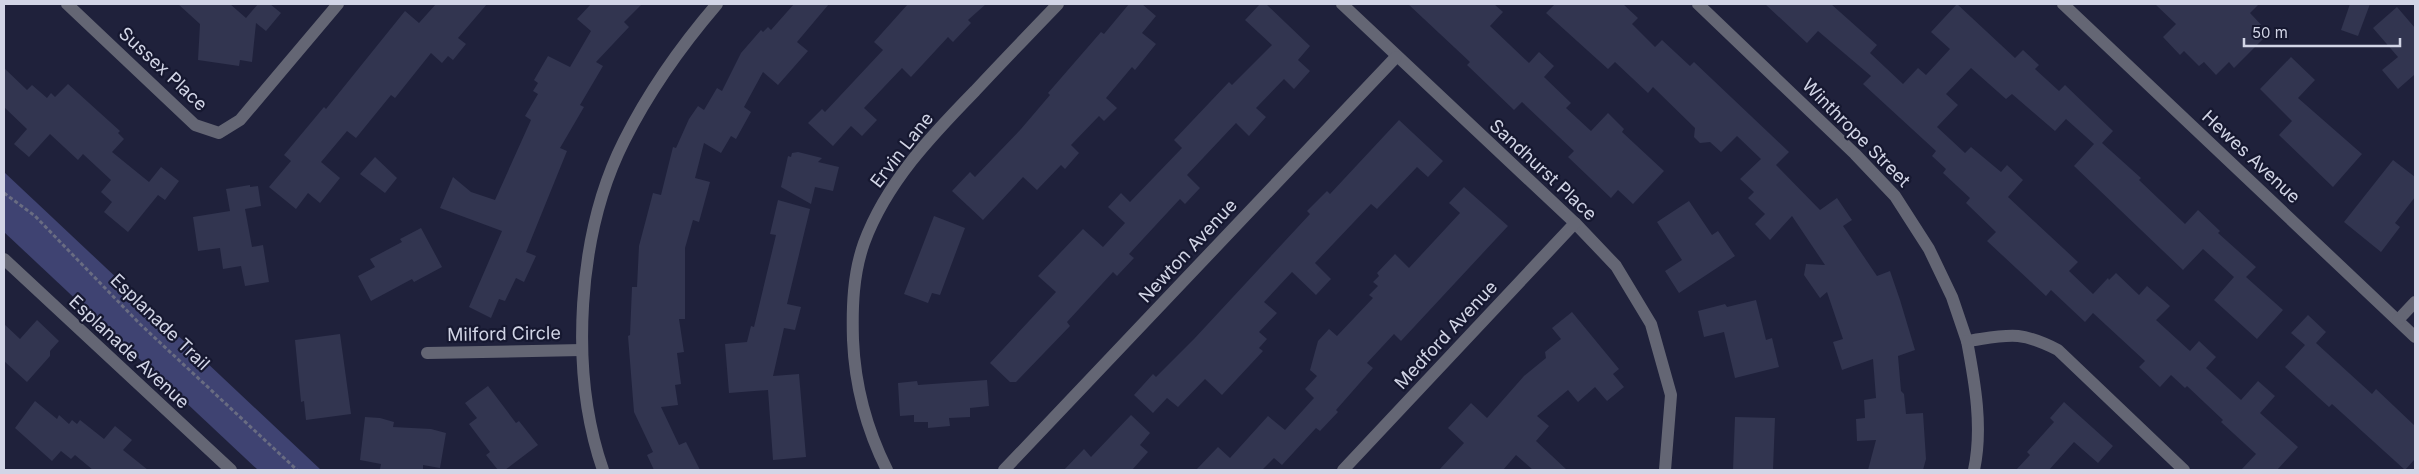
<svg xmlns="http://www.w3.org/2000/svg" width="2419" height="474" font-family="Inter,sans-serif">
	<rect width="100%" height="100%" fill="#1f213b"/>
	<polygon fill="#3f4372" points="4,172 321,470 258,470 4,232"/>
	<g fill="#323550">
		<polygon points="178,4 230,4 246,18 258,4 270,4 281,13 266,31 256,23 252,62 240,60 239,66 198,60 200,24"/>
		<polygon points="436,4 487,4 458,38 466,44 453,60 448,56 442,63 431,53 395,98 391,95 356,138 347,131 321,162 340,178 320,203 308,193 296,209 269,187 291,161 284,155 324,107 326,109 405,11 419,23"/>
		<polygon points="591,4 642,4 624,22 629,27 596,62 603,66 580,105 584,107 560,148 567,151 526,252 536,256 524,282 516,278 505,301 499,299 491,318 469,307 502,231 440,208 453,177 471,192 495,200 531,120 525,116 538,94 533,91 538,83 534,80 548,56 570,67 591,31 577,19"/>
		<polygon points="794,4 829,4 797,42 808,51 778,85 763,72 744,107 751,112 736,139 731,136 721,153 704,143 695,178 710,182 699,222 693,220 685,248 685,319 679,319 684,352 677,353 681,384 675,385 678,405 661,407 679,445 686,442 700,470 654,470 647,455 653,452 634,412 628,336 630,335 632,287 637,287 639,246 653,193 661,195 673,147 676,148 689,119 698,106 704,110 717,88 722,91 741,53 761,30 763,32 768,27 771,30"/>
		<polygon points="908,4 986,4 968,20 971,23 953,42 948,37 911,77 902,68 864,108 877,120 862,136 851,126 833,146 808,123 822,109 825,112 883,50 874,42"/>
		<polygon points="1129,4 1142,4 1156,16 1142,33 1156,44 1135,70 1132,67 1106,98 1117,108 1104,121 1099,116 1071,145 1079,153 1065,169 1061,165 1037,190 1023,177 983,220 952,191 970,172 975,177 1021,129 1050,95 1048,93 1101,32 1104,34"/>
		<polygon points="1260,4 1266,4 1310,46 1298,60 1310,71 1294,89 1284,79 1256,108 1266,117 1249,136 1236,123 1187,175 1200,188 1185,204 1180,199 1129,254 1134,258 1117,276 1113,272 1067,322 1070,326 1016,382 1010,382 990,363 1056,292 1038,276 1083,229 1103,247 1125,223 1108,207 1121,193 1130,202 1182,148 1174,140 1229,82 1232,85 1272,45 1245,20"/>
		<polygon points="1408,4 1494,4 1503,12 1490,26 1529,63 1539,52 1554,66 1544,77 1571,103 1566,108 1591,131 1608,113 1624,129 1622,132 1664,171 1633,204 1618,190 1611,198 1568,157 1574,151 1522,102 1514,110 1467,65 1470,62"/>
		<polygon points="1555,4 1623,4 1638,18 1632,24 1655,47 1662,40 1690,66 1694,62 1789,152 1776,165 1820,210 1837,198 1852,220 1843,226 1877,276 1890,271 1900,300 1915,350 1898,356 1901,391 1904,394 1906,414 1923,413 1926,459 1923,470 1868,470 1876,440 1857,441 1856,419 1865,418 1864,400 1876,398 1873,359 1842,370 1833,342 1843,339 1827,292 1820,298 1804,275 1806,264 1825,265 1792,216 1770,240 1755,224 1765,214 1748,198 1754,192 1740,179 1761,159 1737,136 1721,152 1710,142 1700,143 1694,137 1695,128 1653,87 1648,93 1615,62 1608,69 1546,13"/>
		<polygon points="1765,4 1831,4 1877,45 1870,53 1903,84 1918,68 1926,75 1950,49 1931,32 1957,4 2015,58 2023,50 2039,65 2035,69 2059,91 2065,85 2113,131 2102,143 2141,178 2139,180 2185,224 2198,210 2220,231 2218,233 2256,267 2246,277 2283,310 2257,339 2214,300 2234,277 2203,249 2183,270 2074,166 2094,144 2066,119 2055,131 2012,94 2006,99 1971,68 1946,94 1958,105 1937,127 1965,153 1971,147 2001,172 2007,165 2023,180 2008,197 2078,262 2069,271 2093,294 2108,278 2109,280 2116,273 2139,295 2147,286 2170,306 2156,320 2190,351 2199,341 2216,357 2206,368 2241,400 2258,381 2275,396 2260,413 2298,447 2277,470 2241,470 2256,454 2221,422 2223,420 2187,386 2185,388 2171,375 2160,387 2139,367 2145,361 2093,313 2085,322 2051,290 2046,296 1987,241 1996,232 1966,203 1970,198 1943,173 1946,169 1932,156 1936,151 1863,84 1871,76 1818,31 1807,43"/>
		<polygon points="2155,4 2259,4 2250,13 2269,33 2234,68 2229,62 2216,75 2204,62 2199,66 2184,51 2180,55 2163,37 2176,24"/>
		<polygon points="2350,4 2370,4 2358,36 2341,30"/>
		<polygon points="2397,7 2415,28 2415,77 2414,75 2398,89 2382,70 2398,57 2373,28"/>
		<polygon points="2291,57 2315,80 2298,98 2362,154 2333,187 2279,135 2292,121 2260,89"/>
		<polygon points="4,68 27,90 32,85 47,98 51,93 55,97 68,84 120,131 118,133 124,139 112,152 149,182 161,167 179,181 165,200 158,195 128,232 104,212 112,202 101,192 111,180 83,154 78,160 50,134 29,157 14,144 27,129 4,107"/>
		<polygon points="1399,120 1443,161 1428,177 1417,167 1377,209 1371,204 1315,263 1331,279 1316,295 1292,272 1264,302 1277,313 1259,332 1267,339 1259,348 1263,351 1222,395 1205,379 1178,407 1167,398 1153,413 1134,395 1153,374 1156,377 1194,339 1310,214 1307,211 1327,191 1330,194"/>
		<polygon points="798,152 822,158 818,162 839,167 833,191 815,187 811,204 781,187 788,156 791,157 792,153"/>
		<polygon points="375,157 397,178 385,193 360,174"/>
		<polygon points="2393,160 2415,177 2415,197 2395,223 2400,227 2381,252 2344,222"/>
		<polygon points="250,185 250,187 258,186 261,206 245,209 252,247 263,245 269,282 245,286 241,266 223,269 220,248 198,251 193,217 230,211 226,189"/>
		<polygon points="1464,187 1508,226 1401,341 1394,334 1367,363 1373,368 1336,410 1338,412 1320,431 1316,428 1282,465 1274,458 1262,470 1196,470 1218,447 1230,458 1268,416 1285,430 1314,398 1305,389 1317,376 1310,370 1318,341 1329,329 1337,336 1373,298 1369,295 1378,286 1373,282 1379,276 1377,273 1395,254 1409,268 1460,213 1449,203"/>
		<polygon points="778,200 810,209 787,304 801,307 795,330 784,328 773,376 799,374 806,457 773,460 768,390 729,393 725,344 747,342 751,326 754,327 776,235 770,234"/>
		<polygon points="1689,201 1712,235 1718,231 1735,256 1679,293 1665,271 1682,260 1657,222"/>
		<polygon points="934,216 965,228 940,295 932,293 928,303 904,294"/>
		<polygon points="421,228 442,267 414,282 412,279 371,301 358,276 375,267 370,259 402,242 400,239"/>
		<polygon points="1756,300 1766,340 1772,338 1779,367 1735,378 1724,332 1704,337 1698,311 1725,304 1727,307"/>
		<polygon points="1572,312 1619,369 1613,374 1624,387 1607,401 1595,387 1578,402 1568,390 1537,416 1549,426 1536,441 1567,470 1533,470 1516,455 1503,470 1439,470 1464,443 1448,428 1471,403 1487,418 1524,376 1546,358 1545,352 1561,339 1552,328"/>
		<polygon points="2308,315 2326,332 2316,343 2372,394 2376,389 2415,426 2415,459 2405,470 2332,404 2329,407 2285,367 2305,345 2291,333"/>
		<polygon points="37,320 59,341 50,351 50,356 27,382 4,361 4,324 20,339"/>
		<polygon points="340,334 351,414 306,420 304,401 301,402 295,340"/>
		<polygon points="987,380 989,406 970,408 970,417 949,418 950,426 928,428 928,422 914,422 914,415 900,416 898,383 917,381 918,385"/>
		<polygon points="488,386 516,423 519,421 538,445 505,470 498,470 486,455 490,452 469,424 477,418 465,403"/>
		<polygon points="35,401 57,419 59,415 69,424 72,420 77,424 80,420 104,439 115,426 132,440 123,450 148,470 93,470 75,455 71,459 61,451 52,461 15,428"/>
		<polygon points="2064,402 2113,446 2098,463 2074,442 2049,470 2016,470 2030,455 2027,452 2054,422 2050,418"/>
		<polygon points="1131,415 1150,433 1140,445 1148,452 1132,470 1064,470 1084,449 1091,457"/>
		<polygon points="365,417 380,418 394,422 393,427 431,429 446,433 440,468 423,465 423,470 389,470 380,469 381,464 360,460"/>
		<polygon points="1735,417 1775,418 1773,470 1733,470"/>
	</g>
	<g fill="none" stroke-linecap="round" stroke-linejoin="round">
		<polyline stroke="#696c82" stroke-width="3" stroke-dasharray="4 2.5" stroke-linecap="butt" points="4,193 35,216 140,324 297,470"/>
		<g stroke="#646674" stroke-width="12">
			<polyline points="67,4 195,125 219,133 240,120 338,4"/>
			<polyline points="1342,4 1575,223 1616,266 1651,324 1671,395 1665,470"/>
			<path d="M1698,4L1855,154L1895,196L1929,249L1952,297L1967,341C2009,335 2019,330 2058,350L2184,470"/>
			<polyline points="2063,4 2415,337"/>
			<polyline points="4,259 231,470"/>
			<polyline points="2398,320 2415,302"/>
			<path d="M1967,341C1975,383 1983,428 1974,470"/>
			<polyline points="427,353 582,350"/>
			<path d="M603,470C569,372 577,234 624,141C649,91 681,46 717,4"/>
			<path d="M887,470C866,428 855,387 853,340C852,307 853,274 864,243C886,183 931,136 975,91C1002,62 1030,33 1058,4"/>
			<polyline points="1004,470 1396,57"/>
			<polyline points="1343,470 1575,223"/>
		</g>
	</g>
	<g text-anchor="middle" stroke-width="4.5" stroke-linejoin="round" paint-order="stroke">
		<g font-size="18" fill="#d2d5e6" stroke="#161830">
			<text transform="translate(163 69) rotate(43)" y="6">Sussex Place</text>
			<text transform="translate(1856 133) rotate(45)" y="6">Winthrope Street</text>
			<text transform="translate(902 150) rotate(-52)" y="6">Ervin Lane</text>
			<text transform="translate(2251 157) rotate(43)" y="6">Hewes Avenue</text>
			<text transform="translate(1543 170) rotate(43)" y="6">Sandhurst Place</text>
			<text transform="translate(1188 251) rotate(-47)" y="6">Newton Avenue</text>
			<text transform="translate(160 322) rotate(44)" y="6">Esplanade Trail</text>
			<text transform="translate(504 334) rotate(-1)" y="6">Milford Circle</text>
			<text transform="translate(1446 335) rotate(-47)" y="6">Medford Avenue</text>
			<text transform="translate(129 352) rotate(43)" y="6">Esplanade Avenue</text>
		</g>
	</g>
	<rect width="2419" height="474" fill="none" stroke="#d2d5e6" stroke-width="10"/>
	<path d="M2244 38v8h156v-8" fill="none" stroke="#d2d5e6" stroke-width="2.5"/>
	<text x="2252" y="38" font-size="15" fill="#d2d5e6" stroke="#161830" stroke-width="4" paint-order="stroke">50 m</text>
</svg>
